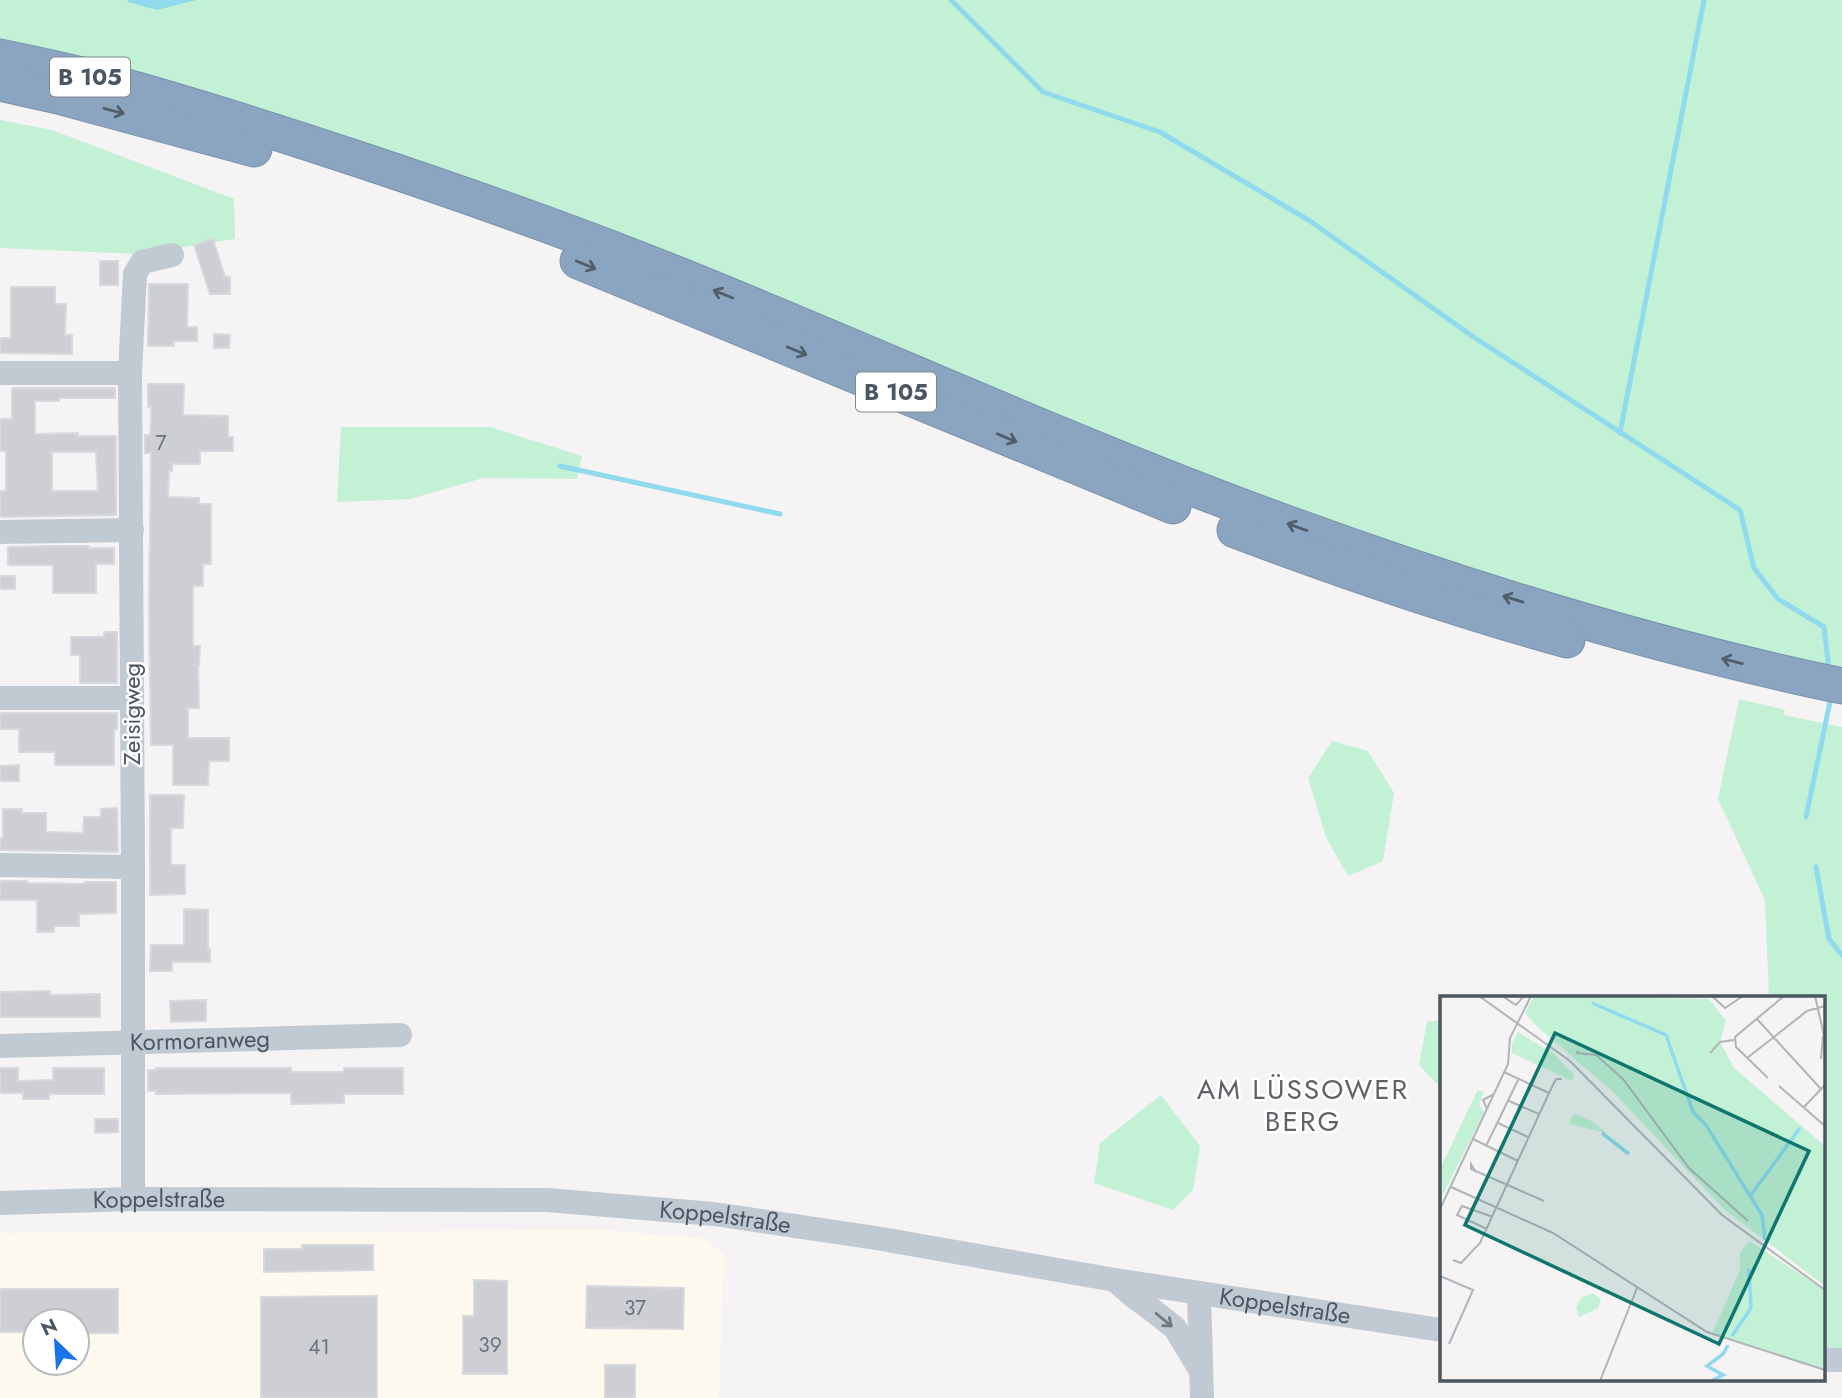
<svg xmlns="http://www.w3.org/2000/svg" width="1842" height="1398" font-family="Jost,sans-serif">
	<rect width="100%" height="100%" fill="#f5f3f3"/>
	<path fill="#fdf9ef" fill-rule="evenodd" d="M608,1230L704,1239L724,1253L719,1398H0V1233ZM35,1321H77V1363H35Z"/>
	<g fill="#c3f1d5">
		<polygon points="0,0 1842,0 1842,670 1709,642 1507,587 0,41"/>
		<polygon points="0,120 52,130 234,199 235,239 139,254 0,248"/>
		<polygon points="341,427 490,427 582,456 577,479 483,478 410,499 337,502"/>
		<polygon points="1739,699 1785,710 1784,715 1842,727 1842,1360 1823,1360 1823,997 1769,997 1765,900 1718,799"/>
		<polygon points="1332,741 1368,751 1394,793 1383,861 1348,876 1326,837 1308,778"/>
		<polygon points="1441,1020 1441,1088 1419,1065 1427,1022"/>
		<polygon points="1161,1095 1200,1146 1193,1190 1173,1210 1094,1183 1100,1143"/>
	</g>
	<polygon fill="#90daee" points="127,0 197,0 157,10 128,2"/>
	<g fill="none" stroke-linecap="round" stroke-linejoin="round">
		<g stroke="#90daee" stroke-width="5">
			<polyline points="951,0 1043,92 1160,132 1310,221 1475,338 1740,510 1754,568 1778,599 1824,627 1829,670"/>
			<polyline points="1620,433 1704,0"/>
			<polyline points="560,466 780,514"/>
			<polyline points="1806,817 1831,697"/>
			<polyline points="1816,867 1829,939 1842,955"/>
		</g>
	</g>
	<g fill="#cdcfd5" stroke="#d7d9de" stroke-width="2" fill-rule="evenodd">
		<polygon points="213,239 225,277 230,277 230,294 210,294 194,245"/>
		<rect x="100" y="261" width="18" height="24"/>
		<polygon points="149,284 188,284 187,327 197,327 197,341 174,341 174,346 148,346"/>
		<polygon points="11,287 55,287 55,304 66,304 65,335 72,335 72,354 0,353 0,338 11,338"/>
		<polygon points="214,334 230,335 229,348 214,348"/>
		<polygon points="148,384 184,384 183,415 228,416 228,437 233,437 233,451 200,451 200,464 172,464 172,471 169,471 168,497 199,498 199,504 211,504 211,564 203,564 203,586 193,586 193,646 200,646 199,665 198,665 199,708 188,708 188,738 229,738 229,761 209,761 208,785 173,785 173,745 151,745 149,608 151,453 145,453 145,435 150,435 151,422 151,407 148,407"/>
		<path d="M12,388H115V398H59V401H35V434L78,433V436H116V515L0,517V491H6V451H0V419H12ZM52,452H96L98,491H52Z"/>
		<polygon points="49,546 89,546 89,548 114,548 114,564 96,564 96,593 53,593 53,565 8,565 8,547"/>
		<rect x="0" y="576" width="15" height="13"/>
		<polygon points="104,632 117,632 117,683 80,683 80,655 71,655 71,637 104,637"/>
		<polygon points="0,713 117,713 117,729 114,729 114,765 55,765 55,752 19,752 19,729 0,729"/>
		<polygon points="19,765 19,781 0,781 0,766"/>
		<polygon points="150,795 184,795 183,828 171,828 171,865 185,865 185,894 150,895"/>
		<polygon points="117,808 118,852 0,850 0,839 3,838 3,809 22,809 22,813 46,813 46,832 83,833 84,817 101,817 101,809"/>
		<polygon points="0,881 27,881 27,883 85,884 85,882 116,882 116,913 79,914 79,926 54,926 54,932 37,932 37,900 0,900"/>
		<polygon points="184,909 208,910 208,949 210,949 210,962 172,962 172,971 150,971 151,945 184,945"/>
		<polygon points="50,991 50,995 100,994 100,1017 0,1017 0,992"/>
		<polygon points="206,1000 206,1021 171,1022 170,1001"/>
		<polygon points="0,1068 18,1068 18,1081 53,1080 53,1068 104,1068 104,1094 49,1094 49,1099 23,1099 23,1093 0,1093"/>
		<polygon points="156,1068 291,1068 291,1072 344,1072 344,1068 403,1068 403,1094 344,1094 344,1103 291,1104 291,1093 156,1094 156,1091 148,1091 148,1070 156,1070"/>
		<polygon points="95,1119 118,1119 118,1132 95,1133"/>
		<polygon points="302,1245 373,1245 373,1270 264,1272 264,1249 302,1249"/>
		<polygon points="474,1280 507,1281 507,1374 463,1374 463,1316 474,1316"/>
		<polygon points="587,1286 684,1288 683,1329 586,1328"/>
		<polygon points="0,1289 118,1289 118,1333 77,1333 77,1321 35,1321 35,1332 0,1332"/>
		<polygon points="377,1296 377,1398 261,1398 261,1297"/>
		<rect x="605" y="1365" width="30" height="33"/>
	</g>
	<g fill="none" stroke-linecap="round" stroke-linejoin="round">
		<g stroke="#7690ad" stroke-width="37">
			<g id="highway">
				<path d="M0,57C29,63 58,69 86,76C181,101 274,131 367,162C469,196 571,232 671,272C856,346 1037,429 1224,500C1425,576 1631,642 1842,686"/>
				<polyline points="0,83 58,96 254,149"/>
				<polyline points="578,261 1173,506"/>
				<path d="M1235,530C1344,571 1455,609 1567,640"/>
			</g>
		</g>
		<g stroke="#c1cad2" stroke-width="24">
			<polyline points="0,373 130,373"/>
			<polyline points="0,532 132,530"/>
			<polyline points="0,698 132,698"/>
			<polyline points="0,865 133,867"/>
			<path id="s1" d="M0,1046L400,1035"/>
			<polyline points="133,1199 133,867 130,373 135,274 142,262 172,255"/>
			<path id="s2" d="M0,1203L133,1199L547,1200L714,1214L876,1238L1115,1280L1441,1330"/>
			<polyline points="1116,1281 1133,1296 1151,1309 1175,1328 1201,1371"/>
			<polyline points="1199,1293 1202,1398"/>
			<polyline points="1823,1360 1842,1360"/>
		</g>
		<use href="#highway" stroke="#8ba5c1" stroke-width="35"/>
	</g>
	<defs><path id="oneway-shaft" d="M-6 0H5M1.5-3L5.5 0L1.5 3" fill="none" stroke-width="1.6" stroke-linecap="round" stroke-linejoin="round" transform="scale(1.75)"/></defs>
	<g stroke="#505e6b">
		<use href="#oneway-shaft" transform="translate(114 111) rotate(15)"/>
		<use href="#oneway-shaft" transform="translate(586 265) rotate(22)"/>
		<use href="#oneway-shaft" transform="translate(723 294) rotate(-158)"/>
		<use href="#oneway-shaft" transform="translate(797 351) rotate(22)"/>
		<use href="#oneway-shaft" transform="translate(1007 438) rotate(23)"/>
		<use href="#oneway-shaft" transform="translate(1297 527) rotate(-160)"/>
		<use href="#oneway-shaft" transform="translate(1513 599) rotate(-163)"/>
		<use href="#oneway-shaft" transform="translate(1732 661) rotate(-166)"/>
	</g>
	<use stroke="#6e7983" href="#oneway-shaft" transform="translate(1164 1320) rotate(40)"/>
	<g text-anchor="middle" stroke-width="5" stroke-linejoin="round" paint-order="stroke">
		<g font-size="21" fill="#6b747e">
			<text x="161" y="450">7</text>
			<text x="635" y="1315">37</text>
			<text x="490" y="1352">39</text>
			<text x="319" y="1354">41</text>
		</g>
		<g fill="#fff" stroke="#808990" stroke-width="2">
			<rect x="50" y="57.5" width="80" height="39" rx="5"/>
			<rect x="856" y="372.5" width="80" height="39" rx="5"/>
		</g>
		<g font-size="23" font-weight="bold" fill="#4a5661">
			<text x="90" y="85">B 105</text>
			<text x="896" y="400">B 105</text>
		</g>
		<g font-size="24" fill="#4a5661" stroke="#fff">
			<text transform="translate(132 714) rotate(-90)" y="8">Zeisigweg</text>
			<text dy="8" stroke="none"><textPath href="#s1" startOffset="200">Kormoranweg</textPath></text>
			<text dy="8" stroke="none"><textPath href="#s2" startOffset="159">Koppelstraße</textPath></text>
			<text dy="8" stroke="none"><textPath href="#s2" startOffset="726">Koppelstraße</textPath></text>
			<text dy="8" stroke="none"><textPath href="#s2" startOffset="1293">Koppelstraße</textPath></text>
		</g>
		<g font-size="28" letter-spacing="2" fill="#5f6368" stroke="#fff">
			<text x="1303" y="1099">AM LÜSSOWER<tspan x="1303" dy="32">BERG</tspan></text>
		</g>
	</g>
	<g transform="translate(1440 996)">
		<rect width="385" height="385" fill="#f5f3f3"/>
		<path d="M94,0L269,3L286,25L280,46L294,72L385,150V290L285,214L173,96L101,34L85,17ZM78,36L114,58L134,79L132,85L72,57V47ZM37,95H44L39,109L44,116L0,205V173ZM134,117L155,127L166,137L129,128ZM309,245L385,294V374L272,338L300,274V257ZM153,297L161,304L158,312L139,321L136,311L142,301Z" fill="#c3f1d5"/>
		<path fill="none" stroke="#90daee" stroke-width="3.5" d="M152,7L226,39L253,116L266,129L322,219L325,244M162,137L189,158M311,199L360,132M292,340L311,312L309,273M271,385L283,379L267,370L283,358L288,349"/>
		<path fill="none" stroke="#b1b4b9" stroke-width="2" d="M39,0L130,65L282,219L385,294M62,0L76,9L84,0M272,0L285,12L303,0M375,0L385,44M316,22L381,93M138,54L137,57L156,59L183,83L249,172L308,225M270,57L280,46L294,44M307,62L367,15L385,10M381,63L383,40M64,76L109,97M328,82L296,51L295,41L344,0M339,90L385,130M69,105L99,118M363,112L385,89M47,113L43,104L54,98M58,127L88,141M33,143L78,165M46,150L79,82M36,176L31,168V173L104,205M11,191L113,237L267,336L385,374M0,213L68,68L70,42L91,0M47,233L17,219L22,210L53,221M13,264L21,267L40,247L109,97L116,83H122M0,280L33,294L9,348M160,385L197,292"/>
		<path fill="#0f766e" fill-opacity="0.15" stroke="#0f766e" stroke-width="3.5" d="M115,37L369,155L279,348L25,229Z"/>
		<rect width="385" height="385" fill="none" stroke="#4a5661" stroke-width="3.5"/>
	</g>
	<g transform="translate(56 1342) rotate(335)"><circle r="33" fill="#ffffff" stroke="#b7bbc0" stroke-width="2"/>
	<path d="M0-5L12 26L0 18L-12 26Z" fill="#1a73e8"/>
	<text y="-10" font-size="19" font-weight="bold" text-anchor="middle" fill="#4a5661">N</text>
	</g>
</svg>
